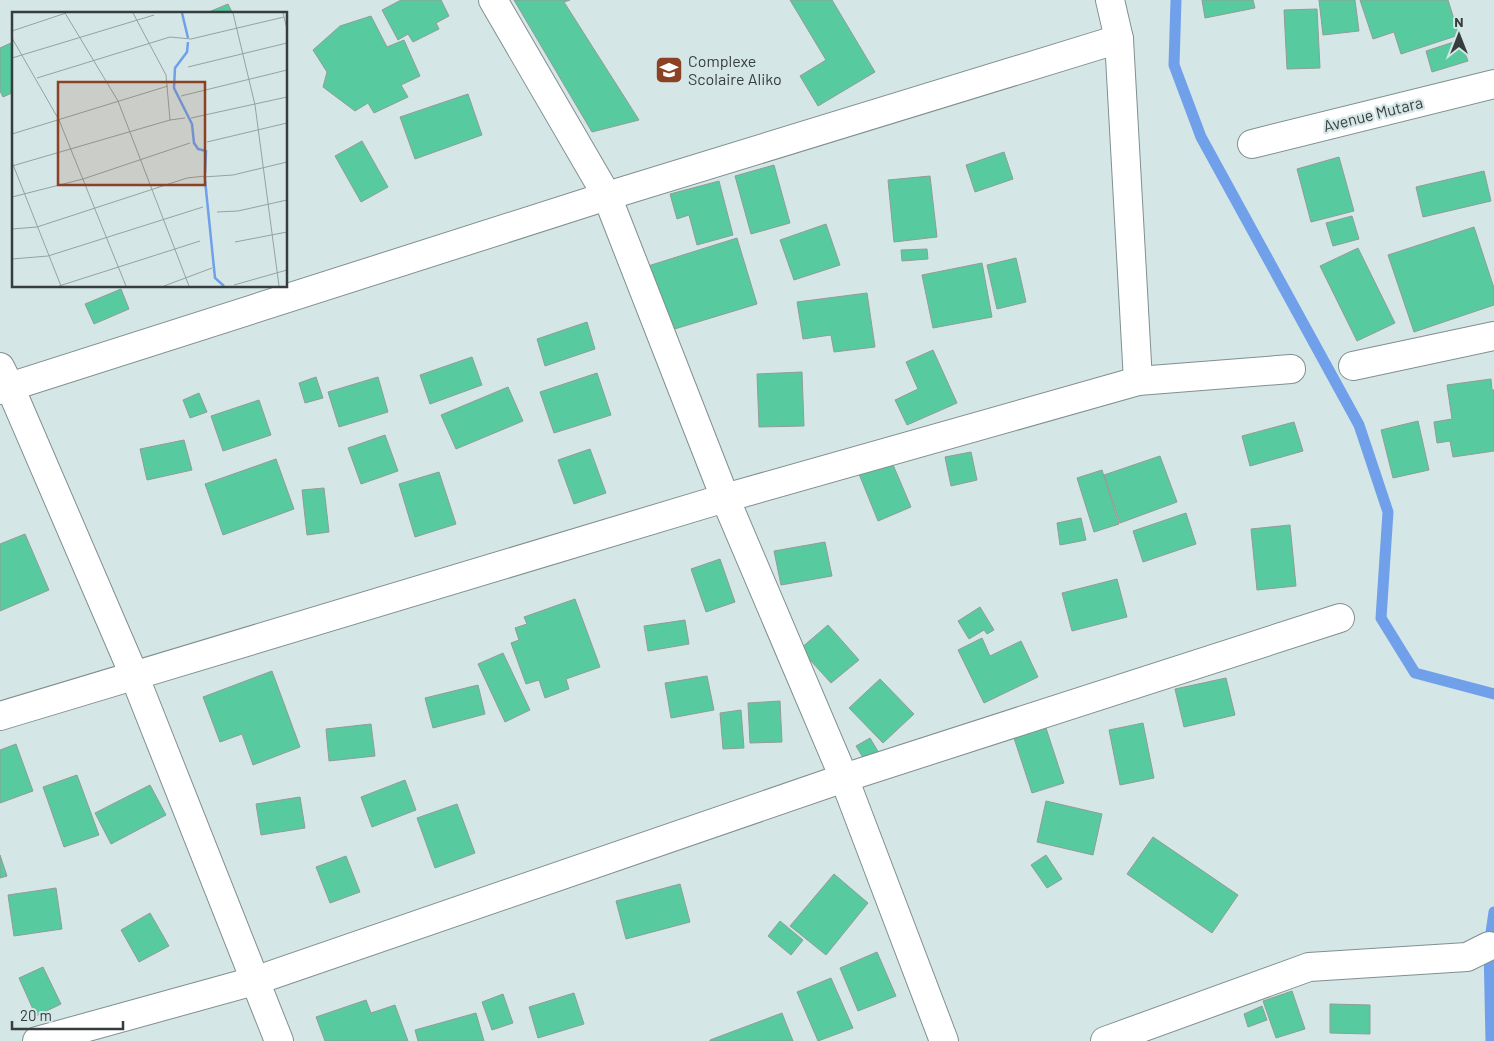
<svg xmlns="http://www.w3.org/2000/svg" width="1494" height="1041" font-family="Barlow,sans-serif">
	<rect width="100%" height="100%" fill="#d5e6e6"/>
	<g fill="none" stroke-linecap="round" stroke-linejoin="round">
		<g stroke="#71a0eb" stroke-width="11">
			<polyline points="1176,0 1174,65 1201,137 1359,425 1388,512 1381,618 1415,673 1494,694"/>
			<polyline points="1491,1041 1489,946 1494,912"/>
		</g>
	</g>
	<g fill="#57ca9f" stroke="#909d97">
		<polygon points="401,0 441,0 449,16 436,23 439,29 413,42 408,34 398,40 382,10"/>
		<polygon points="514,0 570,0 564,2 639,120 592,132"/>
		<polygon points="790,0 832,0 875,72 818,106 800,76 826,60"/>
		<polygon points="1202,0 1253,0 1255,8 1205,18"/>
		<polygon points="1319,0 1355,0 1359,31 1323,35"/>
		<polygon points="1360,0 1448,0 1459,35 1401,54 1394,32 1373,39"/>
		<polygon points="228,4 233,14 204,14"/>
		<polygon points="1317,9 1320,68 1287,69 1284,10"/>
		<polygon points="371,16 387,47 404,40 420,76 401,85 408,97 374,113 368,103 355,111 323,87 327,72 313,50 340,26"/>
		<polygon points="1460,40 1468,61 1432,72 1426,51"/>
		<polygon points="13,42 14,92 3,97 0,91 0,48"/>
		<polygon points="468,94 482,135 415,159 400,117"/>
		<polygon points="362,141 388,187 361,202 335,156"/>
		<polygon points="1004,152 1013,179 975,192 966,165"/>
		<polygon points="1339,157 1354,211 1311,222 1297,169"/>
		<polygon points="774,165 790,223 751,234 735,176"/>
		<polygon points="1484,171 1491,201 1423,217 1416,187"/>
		<polygon points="930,176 937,237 894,242 888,180"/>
		<polygon points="719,181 733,235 697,245 689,215 677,219 670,194"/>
		<polygon points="1352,216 1359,239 1333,246 1326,223"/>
		<polygon points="826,224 840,265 794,280 780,240"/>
		<polygon points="1474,227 1494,288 1494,305 1414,332 1388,255"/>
		<polygon points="737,238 757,304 668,331 648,266"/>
		<polygon points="1358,248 1395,323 1357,341 1320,266"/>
		<polygon points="927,249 928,259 902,261 901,250"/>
		<polygon points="1016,258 1026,302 997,309 987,265"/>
		<polygon points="982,263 992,317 933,328 922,275"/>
		<polygon points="121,289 129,309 94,324 85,304"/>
		<polygon points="867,293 875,347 834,352 831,335 803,339 797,302"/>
		<polygon points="587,322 595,349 545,366 537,339"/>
		<polygon points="933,350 957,403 907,425 895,400 918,389 906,362"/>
		<polygon points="472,357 482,385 430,404 420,375"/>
		<polygon points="802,372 804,426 759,427 757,374"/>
		<polygon points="597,373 611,415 554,433 540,392"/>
		<polygon points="316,377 323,398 305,403 299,383"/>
		<polygon points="378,377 388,412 339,427 328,392"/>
		<polygon points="1491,379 1492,390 1494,390 1494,451 1453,457 1450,441 1437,443 1434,422 1452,419 1447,385"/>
		<polygon points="508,387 523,421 456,449 441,415"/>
		<polygon points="199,393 207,412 190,418 183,400"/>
		<polygon points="259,400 271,435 223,451 211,416"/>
		<polygon points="1418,421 1429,470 1393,478 1381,430"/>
		<polygon points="1294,422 1303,451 1250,466 1242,436"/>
		<polygon points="385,435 398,471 361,484 348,448"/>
		<polygon points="184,440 192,470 147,480 140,449"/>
		<polygon points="590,449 606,493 574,504 558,460"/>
		<polygon points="971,452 977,480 951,486 945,457"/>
		<polygon points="1160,456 1177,502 1120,523 1104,475"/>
		<polygon points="276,459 294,509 223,535 205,484"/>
		<polygon points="891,460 911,507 878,521 859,474"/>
		<polygon points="1102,470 1119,524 1094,532 1077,478"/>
		<polygon points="439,472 456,524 415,537 399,484"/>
		<polygon points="324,488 329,532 307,535 302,490"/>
		<polygon points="1186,513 1196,544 1143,562 1133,531"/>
		<polygon points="1081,518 1086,540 1060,545 1057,523"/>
		<polygon points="1290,525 1296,586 1257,590 1251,529"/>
		<polygon points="25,534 49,590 0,611 0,544"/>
		<polygon points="825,542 832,576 781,585 774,551"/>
		<polygon points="720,559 735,602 706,612 691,569"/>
		<polygon points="1117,579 1127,617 1072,631 1062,593"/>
		<polygon points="575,599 600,667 566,679 569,689 545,698 539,680 526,684 511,643 519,640 515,628 527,624 524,617"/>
		<polygon points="980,607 994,630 987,634 984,630 969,639 958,621"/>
		<polygon points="685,620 689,644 648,651 644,626"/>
		<polygon points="828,625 859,660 831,683 800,649"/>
		<polygon points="982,638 990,656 1021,641 1038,677 984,703 958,650"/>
		<polygon points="503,653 530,710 505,722 478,664"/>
		<polygon points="272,671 300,747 253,765 242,734 220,742 203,697"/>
		<polygon points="707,676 714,710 671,718 665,683"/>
		<polygon points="1226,678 1235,715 1184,727 1175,689"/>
		<polygon points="880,679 914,714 883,743 849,708"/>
		<polygon points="478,685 485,714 433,728 425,698"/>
		<polygon points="780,701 782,742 750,743 748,703"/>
		<polygon points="741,710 744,748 723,749 720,713"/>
		<polygon points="1143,723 1154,778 1120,785 1109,730"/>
		<polygon points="371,724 375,756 329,761 326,729"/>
		<polygon points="1045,725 1064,783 1032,793 1013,735"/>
		<polygon points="870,738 879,753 865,761 856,746"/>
		<polygon points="16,744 33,791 0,803 0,750"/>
		<polygon points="77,775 99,835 64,847 43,787"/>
		<polygon points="405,780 416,810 372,827 361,797"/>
		<polygon points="150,785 166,815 111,844 95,813"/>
		<polygon points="300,797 305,828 261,835 256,804"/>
		<polygon points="1046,801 1102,814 1093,855 1037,842"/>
		<polygon points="457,804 475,853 435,868 417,818"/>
		<polygon points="1153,837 1238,895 1212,933 1127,874"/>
		<polygon points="0,855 7,876 0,878"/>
		<polygon points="1046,855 1062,879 1047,888 1031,865"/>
		<polygon points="346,856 360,892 330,903 316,867"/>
		<polygon points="834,874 868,903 826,955 790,926"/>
		<polygon points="680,884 690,922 626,939 616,901"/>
		<polygon points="56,888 62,929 14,936 8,895"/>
		<polygon points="150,913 169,946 139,962 121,930"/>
		<polygon points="780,921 803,940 791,955 768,936"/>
		<polygon points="877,952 896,996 858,1011 840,968"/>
		<polygon points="43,967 61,1004 36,1016 19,978"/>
		<polygon points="831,978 853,1028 818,1041 797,992"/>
		<polygon points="1292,991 1305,1029 1276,1038 1263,1001"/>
		<polygon points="574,993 584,1024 538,1038 529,1007"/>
		<polygon points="503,994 513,1023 492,1030 482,1002"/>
		<polygon points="366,1000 371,1013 395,1005 408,1041 325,1041 316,1017"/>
		<polygon points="1330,1004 1370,1005 1370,1034 1330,1033"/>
		<polygon points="1262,1006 1267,1020 1248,1027 1244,1014"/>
		<polygon points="476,1013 484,1041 418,1041 415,1030"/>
		<polygon points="782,1013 793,1041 710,1041 710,1040"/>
	</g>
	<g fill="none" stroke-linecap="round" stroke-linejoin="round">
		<g stroke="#808f8f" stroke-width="30">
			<g id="minor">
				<polyline points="493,0 607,196 725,498 844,778 944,1041"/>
				<polyline points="1110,0 1119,39 1138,381"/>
				<polyline points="1252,144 1494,84"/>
				<polyline points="1353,366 1494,336"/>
				<polyline points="0,367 10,387 134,675 279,1041"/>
				<polyline points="0,390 607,196 1119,39"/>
				<polyline points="0,716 725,498 1138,381 1291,369"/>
				<polyline points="37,1041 254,981 844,778 1340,618"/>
				<polyline points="1105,1041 1309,967 1467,957 1489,946"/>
			</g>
		</g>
		<use href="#minor" stroke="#fff" stroke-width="28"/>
	</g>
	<defs>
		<g id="school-square" transform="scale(1.4375)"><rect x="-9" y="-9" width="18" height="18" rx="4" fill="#8a4124" stroke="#d5e6e6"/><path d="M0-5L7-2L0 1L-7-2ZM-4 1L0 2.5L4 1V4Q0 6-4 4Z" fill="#fff"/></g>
	</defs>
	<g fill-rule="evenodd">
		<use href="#school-square" x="669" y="70"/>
	</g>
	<g text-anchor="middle" stroke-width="4.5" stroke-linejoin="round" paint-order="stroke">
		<g font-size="16" fill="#373d3d" stroke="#d5e6e6" text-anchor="start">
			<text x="688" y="67">Complexe<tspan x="688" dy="18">Scolaire Aliko</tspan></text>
		</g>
		<g font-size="16" fill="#373d3d" stroke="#d5e6e6">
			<text transform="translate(1373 114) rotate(-14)" y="6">Avenue Mutara</text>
		</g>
	</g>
	<g transform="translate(12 12)">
		<rect width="275" height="275" fill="#d5e6e6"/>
		<path fill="none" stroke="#71a0eb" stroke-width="2.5" d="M170,1L176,26M176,30L175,40L163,56L162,76L180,112L182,131L186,137L194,139L193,161M193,168L203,266L212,274"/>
		<path fill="none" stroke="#96a2a2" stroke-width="1" d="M53,1L106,89L177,274M121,1L154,63L158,108M221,1L243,93L267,274M271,1L275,17M0,19L54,1M0,26L47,108L114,274M0,46L142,3M176,55L275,31M25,66L158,25L179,27L272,5M169,84L275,58M179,106L275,85M0,122L156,74M195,130L275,111M0,150L49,274M0,154L158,108L173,106M191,165L221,163L275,150M0,185L71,167L178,131M205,200L226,199L275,188M0,217L25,215L175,166L193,164M223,230L275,220M0,247L36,244L191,195M222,273L275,258M47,274L188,229M152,274L200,256"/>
		<path fill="#8a4124" fill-opacity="0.15" stroke="#8a4124" stroke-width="2.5" d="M46,70H193V173H46Z"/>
		<rect width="275" height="275" fill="none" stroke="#373d3d" stroke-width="2.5"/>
	</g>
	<g transform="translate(1459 35)" stroke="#d5e6e6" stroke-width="4" paint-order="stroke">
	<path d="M0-4L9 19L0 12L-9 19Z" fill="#373d3d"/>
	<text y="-8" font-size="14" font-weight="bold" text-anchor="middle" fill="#373d3d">N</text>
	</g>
	<path d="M12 1021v8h111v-8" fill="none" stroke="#373d3d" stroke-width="2.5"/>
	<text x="20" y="1021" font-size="15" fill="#373d3d" stroke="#d5e6e6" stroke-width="4" paint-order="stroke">20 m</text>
</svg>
